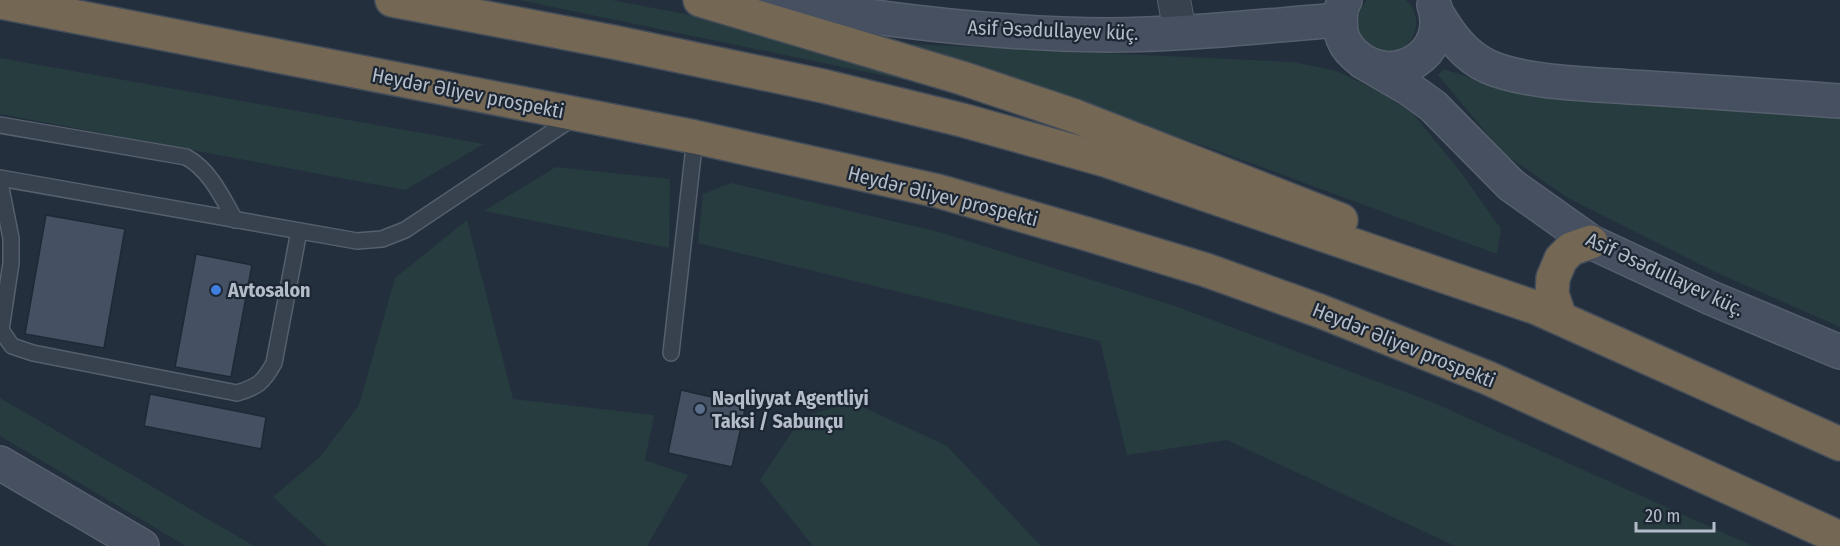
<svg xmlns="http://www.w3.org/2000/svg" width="1840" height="546" font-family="'Fira Sans Condensed',sans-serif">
	<rect width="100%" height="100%" fill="#242f3e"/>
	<g fill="#263c3f">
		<polygon points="519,0 612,0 700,17 915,82"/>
		<path d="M1367,0H1406C1413,6 1417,16 1416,25C1410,75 1329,44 1367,0Z"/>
		<polygon points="909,44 1293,62 1337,71 1386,95 1414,115 1460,171 1501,229 1497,254 1207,147"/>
		<polygon points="0,58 484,144 405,190 0,114"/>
		<polygon points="1443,69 1497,86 1840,116 1840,327 1713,271 1568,198 1503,153 1438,75"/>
		<polygon points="556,167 670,179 669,248 484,211"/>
		<polygon points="731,183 939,232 1175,306 1432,402 1753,546 1455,546 1227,440 1127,455 1100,341 698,243 703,194"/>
		<polygon points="467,220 513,399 654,415 645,460 688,475 647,546 327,546 273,497 320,457 359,405 395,278"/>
		<polygon points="0,398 254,546 186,546 0,436"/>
		<polygon points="852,402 947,446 1041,546 813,546 760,480 802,417"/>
	</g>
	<g fill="#455162" stroke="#1f2835" stroke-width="1.5">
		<polygon points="46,215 125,229 104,348 25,334"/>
		<polygon points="196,254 252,265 231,377 175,367"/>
		<polygon points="681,390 746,405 732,467 668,453"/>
		<polygon points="150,394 266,417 261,449 144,426"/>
	</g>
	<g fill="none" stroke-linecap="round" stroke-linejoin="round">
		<g stroke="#565f6c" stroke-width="18">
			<g id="lane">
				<path d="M0,125L186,157C210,170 222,197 235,220"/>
				<polyline points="0,178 357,241 382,239 405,230 576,116"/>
				<path d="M0,183L11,238V263L1,330L12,346L33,353L237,393C257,387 263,383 274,363L299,231"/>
				<polyline points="671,353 695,137"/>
			</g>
		</g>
		<g stroke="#565f6c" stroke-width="34">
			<polyline id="street" points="1174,0 1180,32"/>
		</g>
		<g stroke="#565f6c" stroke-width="36">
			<g id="secondary">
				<path d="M767,0C879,20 994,34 1107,35C1185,35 1262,26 1339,20"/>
				<path d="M1345,0C1339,10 1340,21 1341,32C1343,41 1348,49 1355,55C1393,89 1451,54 1434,5"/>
				<path d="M1436,12C1450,35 1464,56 1489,67C1526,83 1590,84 1630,87C1700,91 1770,96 1840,101"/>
				<polyline points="1363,62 1408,88 1433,106 1511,185 1591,242 1711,298 1840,352"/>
				<polyline points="0,463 142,546"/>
			</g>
		</g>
		<g stroke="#434c59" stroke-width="36">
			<g id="highway">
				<polyline points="392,0 613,42 823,86 962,120 1105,160 1537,308 1840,444"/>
				<polyline points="700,0 962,78 1075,116 1341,220"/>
				<polyline points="0,2 695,137 938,191 1087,234 1206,270 1320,311 1488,378 1840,538"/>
				<polyline points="1560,318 1552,294 1553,278 1561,259 1571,249 1591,242"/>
			</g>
		</g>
		<use href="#lane" stroke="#38414e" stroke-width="15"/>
		<use href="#street" stroke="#38414e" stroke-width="32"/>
		<use href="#secondary" stroke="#465061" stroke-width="33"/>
		<use href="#highway" stroke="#746855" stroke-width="33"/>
	</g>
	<circle fill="#3f7fe0" stroke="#1d2633" stroke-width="2" cx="216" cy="290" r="6"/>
	<circle fill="#5c6f8a" stroke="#1d2633" stroke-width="2" cx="700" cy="409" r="6"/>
	<g text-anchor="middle" stroke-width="4.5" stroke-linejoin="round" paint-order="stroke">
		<g font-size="20" fill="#b4bcc9" stroke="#1d2633">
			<text transform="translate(1053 30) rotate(2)" y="7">Asif Əsədullayev küç.</text>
			<text transform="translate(468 93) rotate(11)" y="7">Heydər Əliyev prospekti</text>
			<text transform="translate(943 196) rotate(14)" y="7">Heydər Əliyev prospekti</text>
			<text transform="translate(1665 274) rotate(25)" y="7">Asif Əsədullayev küç.</text>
			<text transform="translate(1404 345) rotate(22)" y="7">Heydər Əliyev prospekti</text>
		</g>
		<g font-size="20" font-weight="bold" fill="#b4bcc9" stroke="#1d2633" text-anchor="start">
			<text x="228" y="297">Avtosalon</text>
			<text x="712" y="405">Nəqliyyat Agentliyi<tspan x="712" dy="23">Taksi / Sabunçu</tspan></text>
		</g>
	</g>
	<path d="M1636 522v9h78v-9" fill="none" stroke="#b4bcc9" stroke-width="3"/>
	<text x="1645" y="522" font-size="18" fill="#b4bcc9" stroke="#1d2633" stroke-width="4.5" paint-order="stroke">20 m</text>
</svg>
